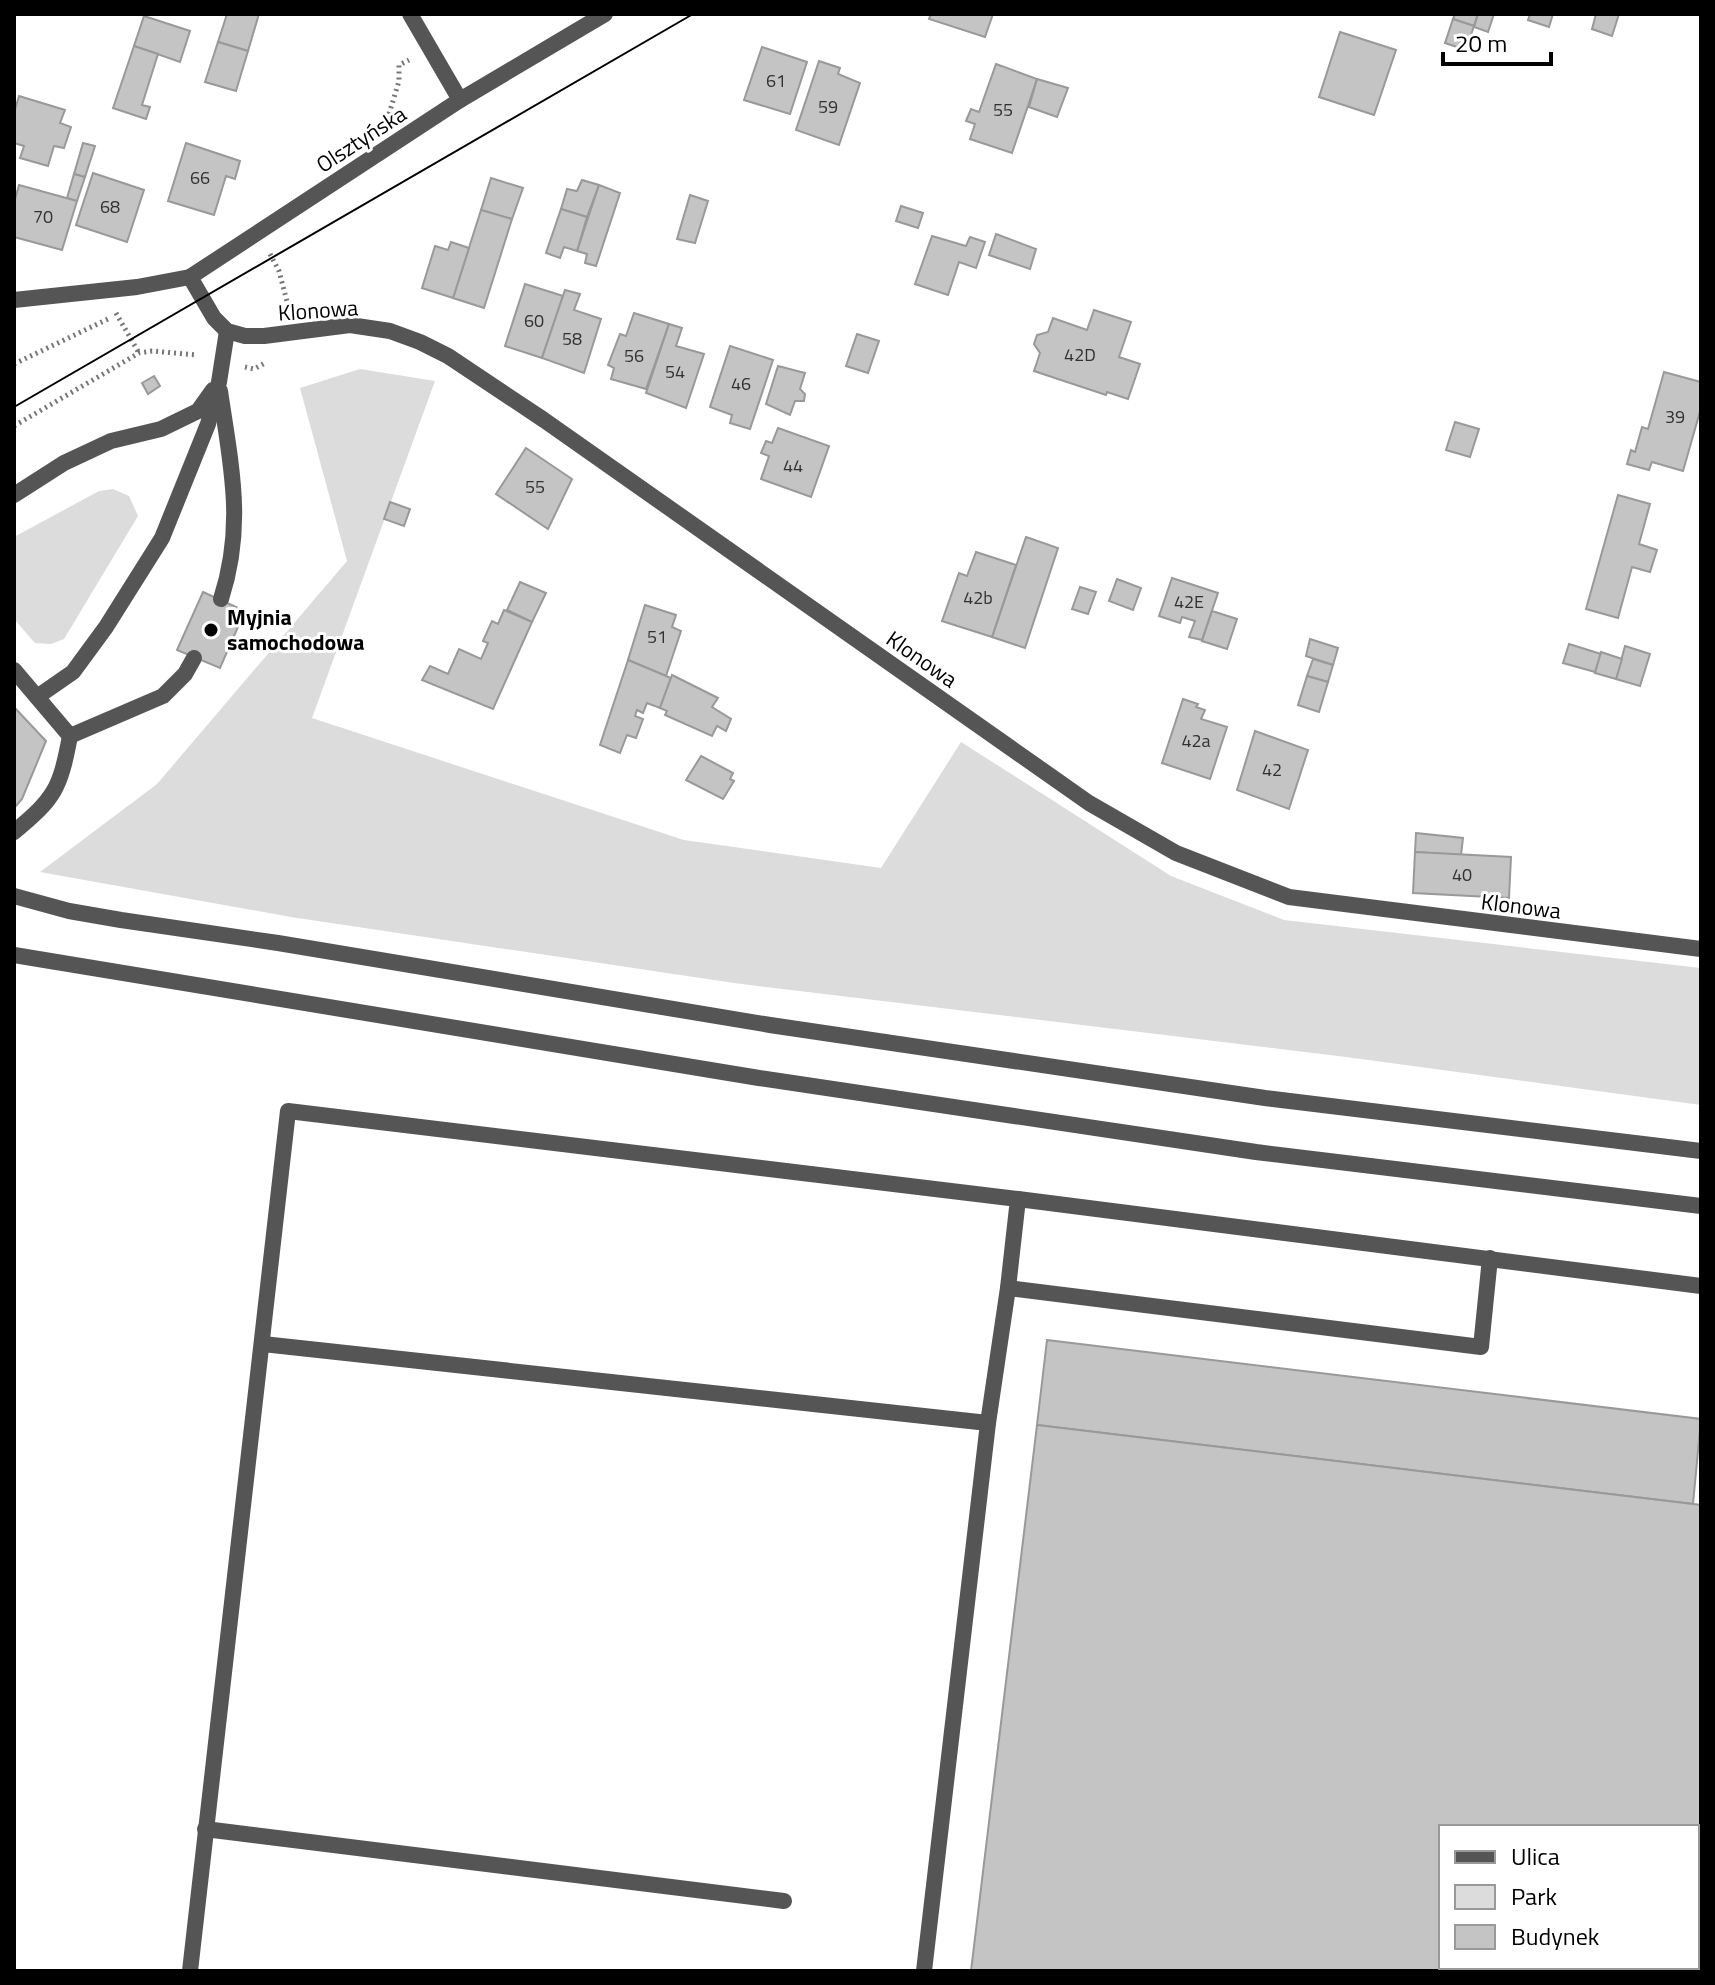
<svg xmlns="http://www.w3.org/2000/svg" width="1715" height="1985" font-family="'Titillium Web',sans-serif">
	<rect width="100%" height="100%" fill="#fff"/>
	<g fill="#dcdcdc">
		<polygon points="360,369 435,381 312,718 684,840 881,868 961,742 1171,876 1284,920 1701,968 1701,1105 1346,1057 734,983 291,917 40,872 157,784 347,561 300,388"/>
		<polygon points="113,489 129,496 138,516 64,639 51,644 35,643 14,619 14,537 99,491"/>
	</g>
	<g fill="#c4c4c4" stroke="#999" stroke-width="2" fill-rule="evenodd">
		<polygon points="227,14 259,14 248,51 218,42"/>
		<polygon points="931,14 993,14 985,37 929,19"/>
		<polygon points="1455,14 1478,14 1474,26 1453,19"/>
		<polygon points="1478,14 1494,14 1488,32 1474,27"/>
		<polygon points="1530,14 1553,14 1549,27 1528,20"/>
		<polygon points="1596,14 1619,14 1612,36 1592,29"/>
		<polygon points="144,16 190,31 180,62 134,46"/>
		<polygon points="1453,19 1474,26 1466,50 1445,43"/>
		<polygon points="1340,32 1396,50 1374,115 1319,97"/>
		<polygon points="218,42 248,51 236,91 205,82"/>
		<polygon points="134,46 158,54 142,105 150,107 146,119 113,108"/>
		<polygon points="762,47 807,62 790,114 744,100"/>
		<polygon points="819,61 840,68 838,74 860,83 839,145 796,130"/>
		<polygon points="996,64 1037,79 1012,153 970,139 975,124 966,121 971,109 979,112"/>
		<polygon points="1037,79 1068,88 1057,117 1029,107"/>
		<polygon points="19,96 65,110 60,123 71,127 64,148 54,146 48,166 20,158 24,146 14,143 14,113"/>
		<polygon points="83,143 95,146 85,177 74,174"/>
		<polygon points="186,143 240,161 235,179 226,176 214,215 168,201"/>
		<polygon points="93,173 144,190 127,242 76,225"/>
		<polygon points="74,174 85,177 77,201 67,198"/>
		<polygon points="491,178 523,188 512,219 481,210"/>
		<polygon points="582,180 599,185 587,217 561,209 567,189 577,191"/>
		<polygon points="19,185 77,201 62,250 14,237 14,203"/>
		<polygon points="599,185 620,193 596,266 585,263 587,254 577,251"/>
		<polygon points="690,195 708,201 695,243 677,239"/>
		<polygon points="901,206 923,213 918,228 896,221"/>
		<polygon points="561,209 587,217 577,251 564,247 560,258 546,253"/>
		<polygon points="481,210 512,219 484,308 453,298"/>
		<polygon points="996,234 1036,249 1030,269 989,255"/>
		<polygon points="932,236 966,246 970,237 985,242 976,268 959,262 948,295 915,284"/>
		<polygon points="451,242 469,248 453,298 422,288 435,246 448,250"/>
		<polygon points="525,284 563,296 542,358 505,346"/>
		<polygon points="565,290 580,294 574,310 601,319 584,373 542,358"/>
		<polygon points="1094,310 1131,322 1119,357 1140,364 1128,399 1107,392 1106,395 1034,371 1040,353 1034,344 1037,335 1048,332 1053,318 1087,330"/>
		<polygon points="634,313 669,324 646,389 611,379 614,368 608,365 620,334 626,336"/>
		<polygon points="669,324 682,328 676,346 704,354 686,408 646,393"/>
		<polygon points="857,334 879,341 868,373 846,366"/>
		<polygon points="730,346 773,360 750,429 730,423 732,415 710,407"/>
		<polygon points="778,366 805,373 800,389 805,394 804,401 795,401 790,415 766,404"/>
		<polygon points="1664,372 1701,382 1701,408 1683,471 1652,462 1649,470 1627,464 1631,450 1635,452 1642,427 1648,429"/>
		<polygon points="154,376 160,386 148,394 142,383"/>
		<polygon points="1455,422 1479,429 1470,457 1446,450"/>
		<polygon points="778,428 829,446 811,497 761,479 769,456 761,453 766,441 772,443"/>
		<polygon points="526,448 572,479 548,529 496,494"/>
		<polygon points="1618,495 1650,504 1639,544 1657,550 1650,572 1632,567 1618,618 1586,609"/>
		<polygon points="390,502 410,509 404,526 384,519"/>
		<polygon points="1026,537 1058,548 1025,648 992,637"/>
		<polygon points="976,552 1016,565 992,637 942,621 959,573 967,576"/>
		<polygon points="1172,578 1218,593 1202,640 1189,637 1195,621 1182,617 1180,623 1159,616"/>
		<polygon points="1117,579 1141,588 1133,610 1109,601"/>
		<polygon points="520,582 546,593 532,622 507,610"/>
		<polygon points="1080,587 1096,592 1088,614 1072,609"/>
		<polygon points="203,592 245,611 220,668 177,650"/>
		<polygon points="645,605 676,615 672,627 681,631 666,676 628,660"/>
		<polygon points="504,610 532,622 493,709 422,680 430,666 448,674 459,649 481,659 488,643 483,641 492,621 498,624"/>
		<polygon points="1212,611 1237,619 1227,649 1202,641"/>
		<polygon points="1310,639 1338,648 1333,665 1306,656"/>
		<polygon points="1569,644 1601,654 1595,672 1563,663"/>
		<polygon points="1625,646 1650,654 1640,686 1616,679"/>
		<polygon points="1601,652 1622,659 1616,679 1595,673"/>
		<polygon points="1313,659 1333,665 1328,682 1307,676"/>
		<polygon points="628,660 671,678 660,708 647,703 643,713 637,710 635,716 643,719 636,738 627,735 620,753 600,745"/>
		<polygon points="672,675 718,698 712,707 731,719 726,731 717,726 712,736 665,715 667,711 660,708"/>
		<polygon points="1307,676 1328,682 1319,712 1298,705"/>
		<polygon points="1183,699 1198,704 1196,707 1205,710 1201,719 1227,727 1210,779 1162,763"/>
		<polygon points="14,707 46,741 22,799 15,807"/>
		<polygon points="1255,731 1308,750 1289,809 1237,790"/>
		<polygon points="701,756 733,773 730,779 734,781 723,799 686,780"/>
		<polygon points="1416,833 1463,838 1461,855 1415,852"/>
		<polygon points="1415,852 1511,857 1509,898 1413,893"/>
		<polygon points="1047,1340 1701,1419 1693,1504 1037,1425"/>
		<path d="M1037,1425L1701,1505V1971H971ZM1441,1827H1697V1967H1441Z"/>
	</g>
	<g fill="none" stroke-linecap="round" stroke-linejoin="round">
		<g stroke="#777" stroke-width="5" stroke-dasharray="2 4" stroke-linecap="butt">
			<polyline points="389,114 399,81 399,65 409,60"/>
			<polyline points="270,254 279,271 289,309"/>
			<polyline points="116,313 139,353"/>
			<polyline points="14,364 108,319"/>
			<polyline points="245,367 254,369 265,363"/>
			<polyline points="14,426 139,353 152,351 197,355"/>
		</g>
		<g stroke="#555" stroke-width="16">
			<path d="M220,391C231,466 245,525 221,599"/>
			<polyline points="14,495 64,463 111,441 161,429 198,411 213,390"/>
			<polyline points="14,670 70,736"/>
			<polyline points="37,697 73,672 106,627 162,538 208,424 219,382 227,331"/>
			<polyline points="70,736 163,696 185,674 194,658"/>
			<path d="M14,832C55,798 60,789 70,736"/>
			<polyline points="1018,1199 1701,1286"/>
			<polyline points="1008,1288 1481,1347 1490,1258"/>
			<polyline points="263,1344 988,1423"/>
			<polyline points="205,1829 784,1901"/>
			<polyline points="190,1971 288,1111 1018,1199 1008,1288 988,1423 924,1971"/>
		</g>
		<g stroke="#555" stroke-width="16">
			<polyline points="410,14 460,100"/>
			<polyline points="190,277 214,318 227,331 245,336 264,336 350,325 390,331 420,342 448,356 544,420 1089,803 1176,853 1289,897 1701,949"/>
			<polyline points="14,300 137,287 190,277 460,100 605,14"/>
			<polyline points="14,896 69,911 121,920 278,943 770,1025 1265,1098 1701,1151"/>
			<polyline points="14,955 759,1078 1256,1152 1701,1206"/>
		</g>
		<polyline stroke="#000" stroke-width="2" points="14,407 693,14"/>
	</g>
	<circle fill="#000" stroke="#fff" stroke-width="3" cx="211" cy="630" r="8"/>
	<g text-anchor="middle" stroke-width="6" stroke-linejoin="round" paint-order="stroke">
		<g font-size="18" fill="#313131">
			<text x="776" y="87">61</text>
			<text x="828" y="113">59</text>
			<text x="1003" y="116">55</text>
			<text x="200" y="184">66</text>
			<text x="110" y="213">68</text>
			<text x="43" y="223">70</text>
			<text x="534" y="327">60</text>
			<text x="572" y="345">58</text>
			<text x="1080" y="361">42D</text>
			<text x="634" y="362">56</text>
			<text x="675" y="378">54</text>
			<text x="741" y="390">46</text>
			<text x="1675" y="423">39</text>
			<text x="793" y="472">44</text>
			<text x="535" y="493">55</text>
			<text x="978" y="604">42b</text>
			<text x="1189" y="608">42E</text>
			<text x="657" y="643">51</text>
			<text x="1196" y="747">42a</text>
			<text x="1272" y="776">42</text>
			<text x="1462" y="881">40</text>
		</g>
		<g font-size="22" fill="#000" stroke="#fff">
			<text transform="translate(361 139) rotate(-33)" y="8">Olsztyńska</text>
			<text transform="translate(318 310) rotate(-4)" y="8">Klonowa</text>
			<text transform="translate(922 659) rotate(35)" y="8">Klonowa</text>
			<text transform="translate(1521 906) rotate(7)" y="8">Klonowa</text>
		</g>
		<g font-size="22" font-weight="bold" fill="#000" stroke="#fff" text-anchor="start">
			<text x="227" y="625">Myjnia<tspan x="227" dy="25">samochodowa</tspan></text>
		</g>
	</g>
	<rect width="1715" height="1985" fill="none" stroke="#000000" stroke-width="32"/>
	<rect x="1439" y="1825" width="260" height="144" fill="#ffffff" stroke="#999999" stroke-width="2"/>
	<rect x="1455" y="1851" width="40" height="12" fill="#555555" stroke="#999999" stroke-width="2"/>
	<text x="1511" y="1865" font-size="24" fill="#000000">Ulica</text>
	<rect x="1455" y="1885" width="40" height="24" fill="#dcdcdc" stroke="#999999" stroke-width="2"/>
	<text x="1511" y="1905" font-size="24" fill="#000000">Park</text>
	<rect x="1455" y="1925" width="40" height="24" fill="#c4c4c4" stroke="#999999" stroke-width="2"/>
	<text x="1511" y="1945" font-size="24" fill="#000000">Budynek</text>
	<path d="M1443 52v12h108v-12" fill="none" stroke="#000000" stroke-width="4"/>
	<text x="1455" y="52" font-size="24" fill="#000000" stroke="#ffffff" stroke-width="6" paint-order="stroke">20 m</text>
</svg>
